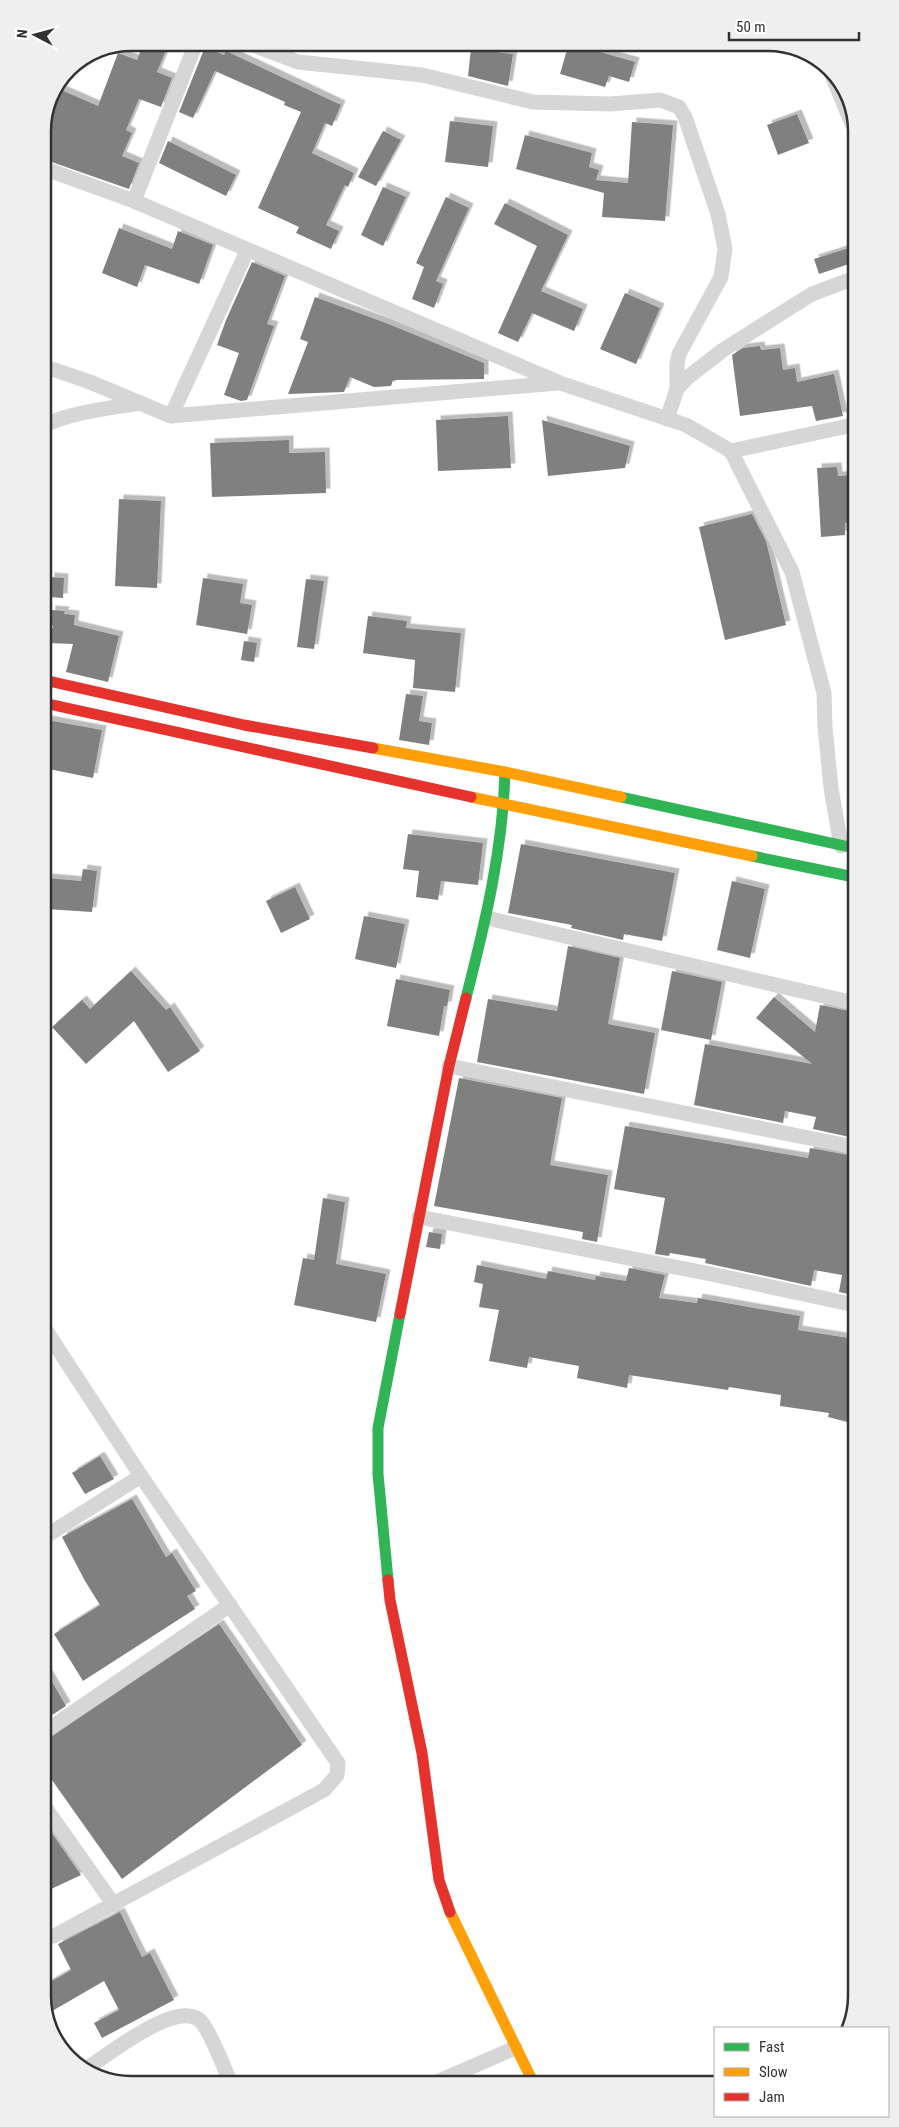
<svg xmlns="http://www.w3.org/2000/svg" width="899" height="2127" font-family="'Roboto Condensed',sans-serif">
	<defs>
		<filter id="shadow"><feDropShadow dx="4.5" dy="-4.5" stdDeviation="0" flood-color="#0004"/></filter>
	</defs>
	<rect width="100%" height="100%" fill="#fff"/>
	<g fill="#808080" filter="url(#shadow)">
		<polygon points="144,42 169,43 157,72 172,78 161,107 139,99 126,130 132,133 122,156 139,163 129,189 43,159 43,138 49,124 44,122 59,89 98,106 118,53 137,60"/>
		<polygon points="569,43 635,62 629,82 609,76 605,87 560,74"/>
		<polygon points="205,47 224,55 226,51 341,105 332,126 325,123 312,153 354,173 348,187 345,185 326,225 339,231 331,249 296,233 299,227 258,208 301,112 284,105 285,102 215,71 193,118 179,112"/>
		<polygon points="471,49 513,54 508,86 468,76"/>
		<polygon points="797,114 809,143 778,155 767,125"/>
		<polygon points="450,121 493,126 488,167 445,162"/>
		<polygon points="632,122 673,125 665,221 602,217 604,193 516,169 525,135 592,153 589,167 599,170 596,180 628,183"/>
		<polygon points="383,131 401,140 376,186 358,177"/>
		<polygon points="168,141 236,175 226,196 159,163"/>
		<polygon points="383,187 406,197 383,246 361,235"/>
		<polygon points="446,197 469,208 436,281 443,284 434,308 412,299 424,267 416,263"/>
		<polygon points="505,203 568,235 541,291 583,309 574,331 532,313 518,342 498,333 537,246 494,224"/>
		<polygon points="119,228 172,249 178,231 213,245 199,284 145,265 137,287 102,273"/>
		<polygon points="852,247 852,263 819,274 814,259"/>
		<polygon points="252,262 285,276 267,324 274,326 247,400 241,401 224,395 239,353 217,345 226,320"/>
		<polygon points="625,293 660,308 636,364 600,349"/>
		<polygon points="315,297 386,323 484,363 484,379 393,380 391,386 374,387 350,377 344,392 288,394 308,342 300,339"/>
		<polygon points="760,346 761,350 780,348 783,370 795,368 797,382 834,374 843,416 816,421 812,406 740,416 732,355 743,348"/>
		<polygon points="508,416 511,468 438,471 436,420"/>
		<polygon points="542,420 630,446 625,468 548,476"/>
		<polygon points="289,440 289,453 325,452 326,493 212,497 210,443"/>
		<polygon points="837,467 838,476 853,475 853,522 845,523 845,535 821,537 817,468"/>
		<polygon points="119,499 161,501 157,588 115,586"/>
		<polygon points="752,514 766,541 786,625 725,640 699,527"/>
		<polygon points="50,577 64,578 63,598 49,597"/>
		<polygon points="203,578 243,584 240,603 252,605 247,634 196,625"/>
		<polygon points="306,579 324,581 314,649 297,647"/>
		<polygon points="51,610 65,611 64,614 75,615 74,625 119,636 108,682 66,672 73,644 49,643 49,634 53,627 50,620"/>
		<polygon points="368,616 407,621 406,628 461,633 455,692 413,688 415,660 363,653"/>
		<polygon points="244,641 257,643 254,662 241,660"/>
		<polygon points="406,694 423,696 419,721 432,723 429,745 399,740"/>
		<polygon points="47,720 102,730 93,778 44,768 44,733"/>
		<polygon points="408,834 483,843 478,885 441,881 438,900 416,897 419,871 403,869"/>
		<polygon points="521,844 675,873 662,941 624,934 623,940 571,928 572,925 508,913"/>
		<polygon points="83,869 97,871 92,912 46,909 48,878 81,881"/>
		<polygon points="732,881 765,889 750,958 717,950"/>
		<polygon points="295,887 310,919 281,933 266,901"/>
		<polygon points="364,916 405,924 396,968 355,959"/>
		<polygon points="568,946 620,958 608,1024 655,1033 644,1094 477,1062 488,999 557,1011"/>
		<polygon points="131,971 166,1010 170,1007 200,1051 168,1072 134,1021 86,1064 52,1027 82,1000 90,1009"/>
		<polygon points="672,971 722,982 711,1040 661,1030"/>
		<polygon points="396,979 450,990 447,1006 444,1006 439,1036 387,1026"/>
		<polygon points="774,997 815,1032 820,1005 854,1012 854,1138 813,1129 816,1117 785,1111 783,1123 694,1105 705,1044 812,1064 756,1018"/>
		<polygon points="459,1078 562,1098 550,1165 608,1175 597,1242 582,1239 583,1232 434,1206"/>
		<polygon points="625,1126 808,1158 810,1148 854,1156 855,1285 853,1295 839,1292 842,1275 814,1270 811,1286 705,1263 706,1259 670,1253 669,1256 655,1254 665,1198 614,1189"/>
		<polygon points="323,1198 345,1202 336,1264 386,1274 376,1322 294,1305 303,1258 314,1260"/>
		<polygon points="429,1232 442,1234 440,1249 426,1247"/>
		<polygon points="477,1265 546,1279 548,1271 595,1280 596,1276 626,1281 629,1268 665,1275 659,1298 697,1303 698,1298 800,1316 798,1330 855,1339 855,1424 828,1417 829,1413 780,1406 781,1395 729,1387 728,1390 629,1375 627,1388 577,1378 579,1366 529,1357 527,1368 489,1361 499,1310 479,1307 483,1284 474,1282"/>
		<polygon points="100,1456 114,1479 85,1494 72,1473"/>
		<polygon points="132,1499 166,1557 172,1553 196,1591 187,1596 195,1609 83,1681 54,1634 100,1605 85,1581 62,1537"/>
		<polygon points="219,1624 302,1745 122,1879 47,1773 46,1740"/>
		<polygon points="46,1671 66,1706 46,1719"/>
		<polygon points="47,1826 81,1875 47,1891"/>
		<polygon points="120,1912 142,1957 150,1953 174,2000 102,2038 94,2023 119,2010 104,1981 47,2014 47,1984 71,1970 58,1944"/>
	</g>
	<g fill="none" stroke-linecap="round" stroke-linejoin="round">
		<g stroke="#d6d6d6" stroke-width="15">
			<polyline points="247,43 298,62 422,75 533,102 611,104 660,100 679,107 685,117 718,214 725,249 721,277 679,354 677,364 677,389"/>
			<polyline points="67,71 101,48"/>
			<polyline points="831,73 852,124"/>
			<polyline points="43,168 134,201 560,383 686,425 731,451 853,425"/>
			<polyline points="134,201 196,43"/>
			<polyline points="43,366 90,382 171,416 558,383"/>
			<polyline points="171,416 247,251"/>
			<polyline points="667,419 677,389 687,378 723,350 812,294 852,279"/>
			<path d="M43,428C57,414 118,407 140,403"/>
			<polyline points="731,451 792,572 824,693 825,727 831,788 841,846"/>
			<polyline points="44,626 44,627"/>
			<polyline points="487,918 854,1003"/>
			<polyline points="449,1066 854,1147"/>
			<polyline points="419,1217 711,1274 855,1305"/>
			<polyline points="45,1329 141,1476 338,1763 337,1775 324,1790 54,1936"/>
			<polyline points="46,1536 141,1476"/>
			<polyline points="46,1731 230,1605"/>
			<polyline points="47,1810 114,1905"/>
			<path d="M86,2069C107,2056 182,1994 203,2024C214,2040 223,2065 231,2084"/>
			<polyline points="437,2082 515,2048"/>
		</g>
		<g stroke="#30b455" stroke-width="11">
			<polyline points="621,797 854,848"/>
			<polyline points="752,856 854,877"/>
			<path d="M466,998C485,924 503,849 505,772"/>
			<polyline points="388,1580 378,1474 378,1428 400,1314"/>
		</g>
		<g stroke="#ff9f0a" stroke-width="11">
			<polyline points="373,748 505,772 621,797"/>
			<polyline points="471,797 752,856"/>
			<polyline points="450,1912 533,2082"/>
		</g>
		<g stroke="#e5322d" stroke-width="11">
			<polyline points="44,680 244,725 373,748"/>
			<polyline points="44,703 471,797"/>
			<polyline points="400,1314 449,1066 466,998"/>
			<polyline points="388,1580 390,1600 422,1753 439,1880 450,1912"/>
		</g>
	</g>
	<path d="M0 0H899V2127H0ZM131 51H768A80 80 0 0 1 848 131V1996A80 80 0 0 1 768 2076H131A80 80 0 0 1 51 1996V131A80 80 0 0 1 131 51Z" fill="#efefef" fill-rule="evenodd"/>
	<path fill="none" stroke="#323232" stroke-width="2.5" d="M131 51H768A80 80 0 0 1 848 131V1996A80 80 0 0 1 768 2076H131A80 80 0 0 1 51 1996V131A80 80 0 0 1 131 51Z"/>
	<rect x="714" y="2027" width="175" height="90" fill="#ffffff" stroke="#adadad"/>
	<rect x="724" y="2043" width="25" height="8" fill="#30b455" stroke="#adadad"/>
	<text x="759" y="2052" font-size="15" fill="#323232">Fast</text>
	<rect x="724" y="2068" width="25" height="8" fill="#ff9f0a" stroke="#adadad"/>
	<text x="759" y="2077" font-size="15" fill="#323232">Slow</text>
	<rect x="724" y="2093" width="25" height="8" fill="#e5322d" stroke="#adadad"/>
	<text x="759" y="2102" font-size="15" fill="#323232">Jam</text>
	<g transform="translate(35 35) rotate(276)" stroke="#ffffff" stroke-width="4" paint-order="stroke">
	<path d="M0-4L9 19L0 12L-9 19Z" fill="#323232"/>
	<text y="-8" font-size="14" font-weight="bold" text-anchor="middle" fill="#323232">N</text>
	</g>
	<path d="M729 32v8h130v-8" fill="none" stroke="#323232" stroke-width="2.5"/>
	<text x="736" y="32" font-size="15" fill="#323232" stroke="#ffffff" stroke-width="4" paint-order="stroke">50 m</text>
</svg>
